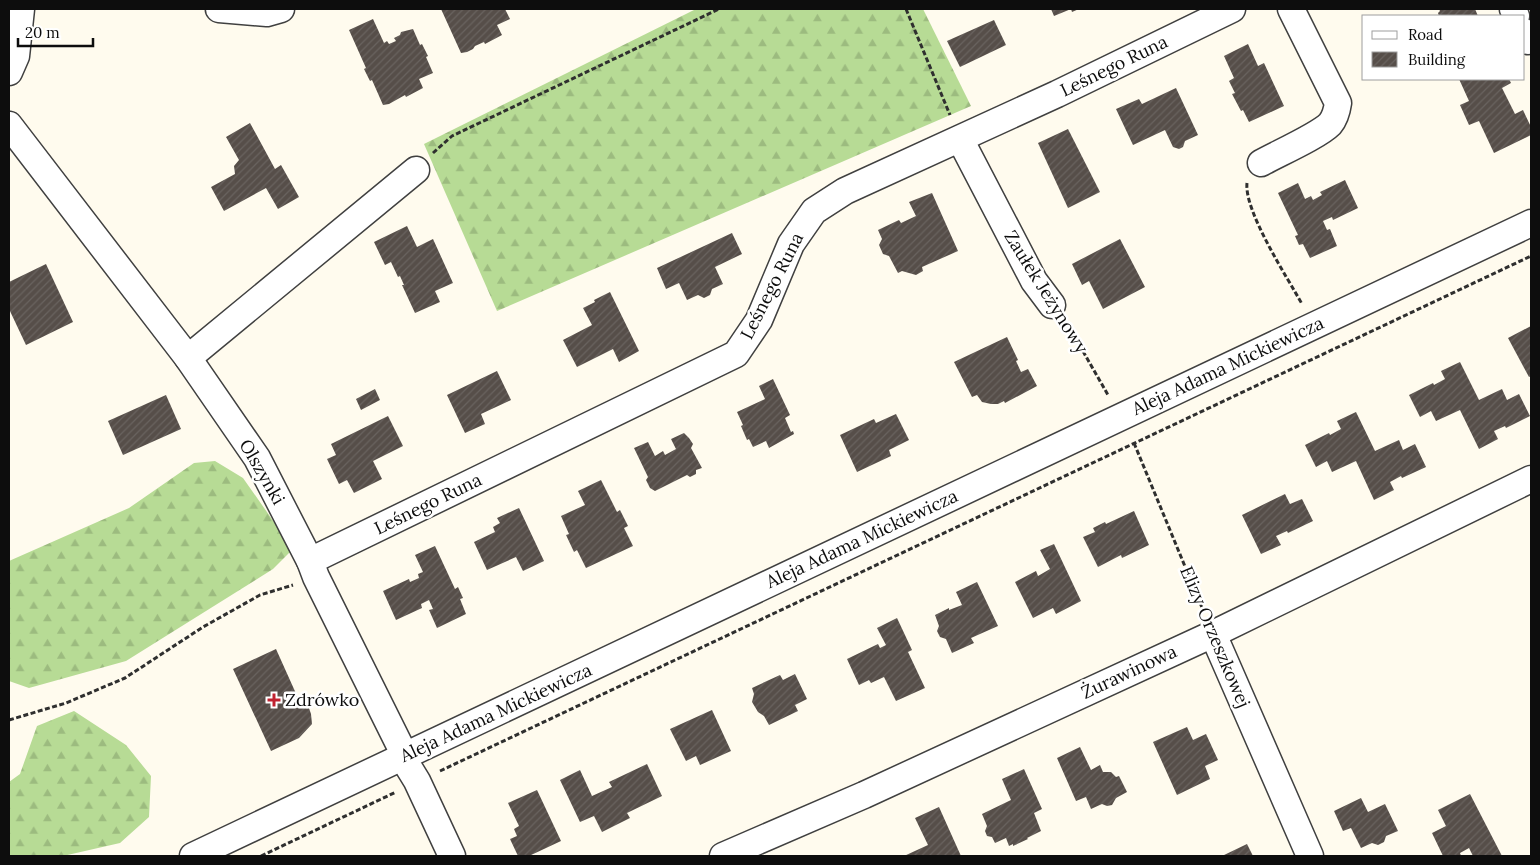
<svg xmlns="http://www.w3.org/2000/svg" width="1540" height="865" font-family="Lora,serif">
	<defs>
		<pattern id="forest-firs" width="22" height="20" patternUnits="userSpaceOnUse" patternTransform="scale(1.25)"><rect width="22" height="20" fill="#b7db95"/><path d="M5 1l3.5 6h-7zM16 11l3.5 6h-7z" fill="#9cbb7f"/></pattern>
		<pattern id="building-hatch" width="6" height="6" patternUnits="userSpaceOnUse" patternTransform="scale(1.25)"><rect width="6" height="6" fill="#564e49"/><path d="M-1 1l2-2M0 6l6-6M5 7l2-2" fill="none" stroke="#69635f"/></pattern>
	</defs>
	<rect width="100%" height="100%" fill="#fffbee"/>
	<g fill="url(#forest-firs)">
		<polygon points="696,9 923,9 971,106 497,311 424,144"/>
		<polygon points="215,461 243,478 293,549 273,569 126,661 29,688 9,681 9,561 129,508 194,463"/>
		<polygon points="74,711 126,745 151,776 149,817 120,843 63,856 9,856 9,782 20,774 37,726"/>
	</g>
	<g fill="url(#building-hatch)">
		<polygon points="441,9 505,9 510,19 497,25 502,35 485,44 484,42 475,46 473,49 467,52 461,53"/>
		<polygon points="1051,9 1079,9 1072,12 1071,9 1054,16"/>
		<polygon points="1439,9 1475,9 1478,16 1439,16 1438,13 1440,11"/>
		<polygon points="373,19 384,43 387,41 389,44 396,41 394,38 400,35 401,32 413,29 420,45 422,44 428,56 426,57 433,73 419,79 423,88 406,97 405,95 389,104 383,105 372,80 370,81 364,69 366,68 349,30"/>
		<polygon points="994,20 1006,45 960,67 947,41"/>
		<polygon points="1248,44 1258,66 1264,63 1284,106 1249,122 1243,110 1241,111 1232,94 1235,93 1229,81 1234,78 1224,56"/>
		<polygon points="1459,79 1509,79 1511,83 1502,88 1515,114 1523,110 1531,127 1531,135 1494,153 1479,121 1469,125 1460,105 1469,101"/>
		<polygon points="1176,88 1198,135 1185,141 1183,147 1179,149 1173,147 1165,130 1133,145 1116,109 1139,99 1142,104"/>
		<polygon points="250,123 275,169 281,165 299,197 278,209 266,188 224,211 211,187 235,174 234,166 239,160 226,137"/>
		<polygon points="1068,129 1100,192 1068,208 1038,143"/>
		<polygon points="1345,180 1358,208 1333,220 1332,217 1323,221 1327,230 1330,229 1337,246 1310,258 1303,244 1299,245 1295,236 1298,235 1278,193 1298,183 1305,199 1311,196 1313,200 1322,195 1320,192"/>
		<polygon points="932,193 958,251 922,267 923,271 916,275 902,271 898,273 889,256 883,254 879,245 882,239 878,230 899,220 901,223 916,216 909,202"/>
		<polygon points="407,226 417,247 433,239 453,283 435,291 440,302 415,313 402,285 404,285 400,276 398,277 391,262 385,265 374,242"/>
		<polygon points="732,233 742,254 715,267 723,284 712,289 710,295 704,298 698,295 687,300 679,283 666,289 657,268"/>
		<polygon points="1120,239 1145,287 1103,309 1089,281 1082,285 1072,264"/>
		<polygon points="46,264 73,322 26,345 9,309 9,282"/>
		<polygon points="610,292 639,351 619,362 613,349 577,367 563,340 592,325 583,308 595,302 594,300"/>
		<polygon points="1531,326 1531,376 1529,377 1508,338"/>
		<polygon points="1007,337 1018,360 1016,361 1021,372 1028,369 1037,386 1005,403 1004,401 998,404 991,404 982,402 977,395 972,397 954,362"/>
		<polygon points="1460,362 1479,400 1502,389 1507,400 1519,394 1530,416 1506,428 1505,426 1494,431 1498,439 1479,449 1460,410 1436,421 1431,411 1420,417 1409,395 1433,383 1434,385 1445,379 1441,371"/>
		<polygon points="497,371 511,400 481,414 485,424 465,433 447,395"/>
		<polygon points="773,379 790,415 785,418 791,432 793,431 794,434 769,448 766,441 753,447 749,439 747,440 741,426 743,425 737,412 765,399 759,386"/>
		<polygon points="375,389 380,400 361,410 356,399"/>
		<polygon points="166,395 181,429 123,455 108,421"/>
		<polygon points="1356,412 1375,451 1399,440 1403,450 1415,444 1426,467 1402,478 1401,476 1390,482 1394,490 1374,500 1356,461 1332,472 1327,461 1316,467 1305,445 1329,433 1330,435 1341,429 1337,421"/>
		<polygon points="896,414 909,440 889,450 891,456 857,472 840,435 874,419 876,423"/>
		<polygon points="388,416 403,446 373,461 382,479 354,493 347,480 339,484 327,459 336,455 331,444"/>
		<polygon points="684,433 689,438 693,444 691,448 702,468 696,470 696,474 690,477 687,475 655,491 650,488 646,480 648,477 634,448 648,442 655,456 663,451 665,455 676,449 671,439"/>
		<polygon points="601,480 617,512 620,510 628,526 624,528 633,546 586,568 577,550 574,552 566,535 569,534 561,516 585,505 578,491"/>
		<polygon points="1285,494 1290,504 1302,499 1313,521 1288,533 1287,531 1276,536 1281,545 1261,554 1242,515"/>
		<polygon points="519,508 544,561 523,571 516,557 487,570 474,542 495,532 493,527 500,523 497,518"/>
		<polygon points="1134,511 1149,545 1122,558 1121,555 1098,567 1083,537 1095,532 1093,528 1105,522 1106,524"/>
		<polygon points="1054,544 1081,601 1056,614 1053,608 1033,618 1015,582 1036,571 1038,576 1050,569 1040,550"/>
		<polygon points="435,546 455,589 458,587 463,598 460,599 466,614 437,628 429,610 433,609 429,600 421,604 422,608 396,620 383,591 409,579 410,582 419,578 418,574 423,572 415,555"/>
		<polygon points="977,582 998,626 971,638 974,643 952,653 946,639 940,637 937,631 939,626 935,615 949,608 949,610 962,605 956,592"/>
		<polygon points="897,618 912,650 908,652 925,688 896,701 884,677 871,683 869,680 859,685 847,659 878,644 880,648 886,645 877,628"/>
		<polygon points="276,649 298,698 308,705 311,714 312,724 299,738 271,751 233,669"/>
		<polygon points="795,674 807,699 795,705 798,711 769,725 764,716 758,712 752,702 754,694 752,688 780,675 783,680"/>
		<polygon points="712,710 731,751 700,765 696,756 686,761 670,729"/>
		<polygon points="1187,727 1193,740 1206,734 1218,760 1205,766 1210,779 1177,795 1153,742"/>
		<polygon points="1080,747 1091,770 1100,765 1103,772 1111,772 1116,777 1119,776 1127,792 1116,798 1112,805 1107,806 1102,804 1091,809 1086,797 1076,801 1057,758"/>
		<polygon points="647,764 662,796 627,813 630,818 602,832 594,816 580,822 560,780 580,770 592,796 612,787 609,782"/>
		<polygon points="1024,769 1042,809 1034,813 1041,831 1027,838 1028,839 1013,846 1013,844 1009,846 1006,838 995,843 992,837 987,836 985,831 987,826 982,814 1011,800 1002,779"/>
		<polygon points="537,790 561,841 529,856 518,856 510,839 517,836 514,829 519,826 508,803"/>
		<polygon points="1470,794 1502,856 1473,856 1469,848 1460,853 1461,856 1443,856 1432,833 1446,826 1438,810"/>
		<polygon points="1361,798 1368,812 1385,804 1398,831 1386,836 1384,842 1378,845 1372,843 1361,848 1351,828 1343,831 1334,811"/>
		<polygon points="939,807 961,856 904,856 928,845 915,818"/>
		<polygon points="1247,844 1253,856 1222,856"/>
	</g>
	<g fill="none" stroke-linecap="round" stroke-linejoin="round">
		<g stroke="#404040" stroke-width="29">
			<g id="minor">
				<polyline points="219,9 267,13 281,9"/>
				<polyline points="1513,9 1516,16"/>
				<polyline points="1524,32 1528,41"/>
				<polyline points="9,72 16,56 21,9"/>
				<polyline points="9,125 188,358 257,458 310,561 316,577 405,756 409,768 417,781 452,856"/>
				<polyline points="960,139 1034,281 1052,305"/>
				<path d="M1261,163C1277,154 1318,136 1330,124C1335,118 1337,110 1338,103L1291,9"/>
				<polyline points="188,358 416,170"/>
				<polyline points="310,561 736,354 759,320 791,244 814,211 845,191 1057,94 1232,9"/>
				<polyline points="1213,634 1310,856"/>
				<polyline points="193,856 1531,223"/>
				<polyline points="723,856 864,795 1213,634 1531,479"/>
			</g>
		</g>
		<g stroke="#2f2f2f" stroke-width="3" stroke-dasharray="5 2.5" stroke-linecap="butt">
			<polyline points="906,9 950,115"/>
			<polyline points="433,153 452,136 719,9"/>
			<path d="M1247,183C1244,211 1287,277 1302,304"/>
			<polyline points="1068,325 1108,395"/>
			<polyline points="1134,443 1203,610"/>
			<polyline points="9,720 66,703 125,678 203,627 260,595 293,585"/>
			<polyline points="440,771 1531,256"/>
			<polyline points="261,856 396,792"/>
		</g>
		<use href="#minor" stroke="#fff" stroke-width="26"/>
	</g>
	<path fill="#c02230" stroke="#fff" stroke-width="2" d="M271.5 692.5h5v5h5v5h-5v5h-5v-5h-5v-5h5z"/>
	<g text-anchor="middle" stroke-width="5" stroke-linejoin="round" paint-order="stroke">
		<g font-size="18" fill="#0d0d0d" stroke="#fff">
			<text transform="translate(1114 66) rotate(-26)" y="6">Leśnego Runa</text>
			<text transform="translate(772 286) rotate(-63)" y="6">Leśnego Runa</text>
			<text transform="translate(1046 292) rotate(58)" y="6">Zaułek Jeżynowy</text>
			<text transform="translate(1228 366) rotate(-25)" y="6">Aleja Adama Mickiewicza</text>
			<text transform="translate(262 472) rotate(60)" y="6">Olszynki</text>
			<text transform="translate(428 504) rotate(-26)" y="6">Leśnego Runa</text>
			<text transform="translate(862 539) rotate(-25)" y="6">Aleja Adama Mickiewicza</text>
			<text transform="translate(1215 637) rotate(67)" y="6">Elizy Orzeszkowej</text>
			<text transform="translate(1129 672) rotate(-25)" y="6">Żurawinowa</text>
			<text transform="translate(496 713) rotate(-25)" y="6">Aleja Adama Mickiewicza</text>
		</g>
		<g font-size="18" fill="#0d0d0d" stroke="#fff" text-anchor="start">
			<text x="285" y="706">Zdrówko</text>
		</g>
	</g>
	<rect width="1540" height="865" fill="none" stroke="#0d0d0d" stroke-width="20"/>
	<rect x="1362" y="15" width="162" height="65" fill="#ffffff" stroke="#9e9e9e"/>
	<rect x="1372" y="31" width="25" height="8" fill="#ffffff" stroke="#9e9e9e"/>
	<text x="1408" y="40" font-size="15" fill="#0d0d0d">Road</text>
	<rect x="1372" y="52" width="25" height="15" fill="url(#building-hatch)" stroke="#9e9e9e"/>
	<text x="1408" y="65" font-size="15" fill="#0d0d0d">Building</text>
	<path d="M18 38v8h75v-8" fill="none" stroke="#0d0d0d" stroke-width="2.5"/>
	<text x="25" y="38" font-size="15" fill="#0d0d0d" stroke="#ffffff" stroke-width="4" paint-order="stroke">20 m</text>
</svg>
